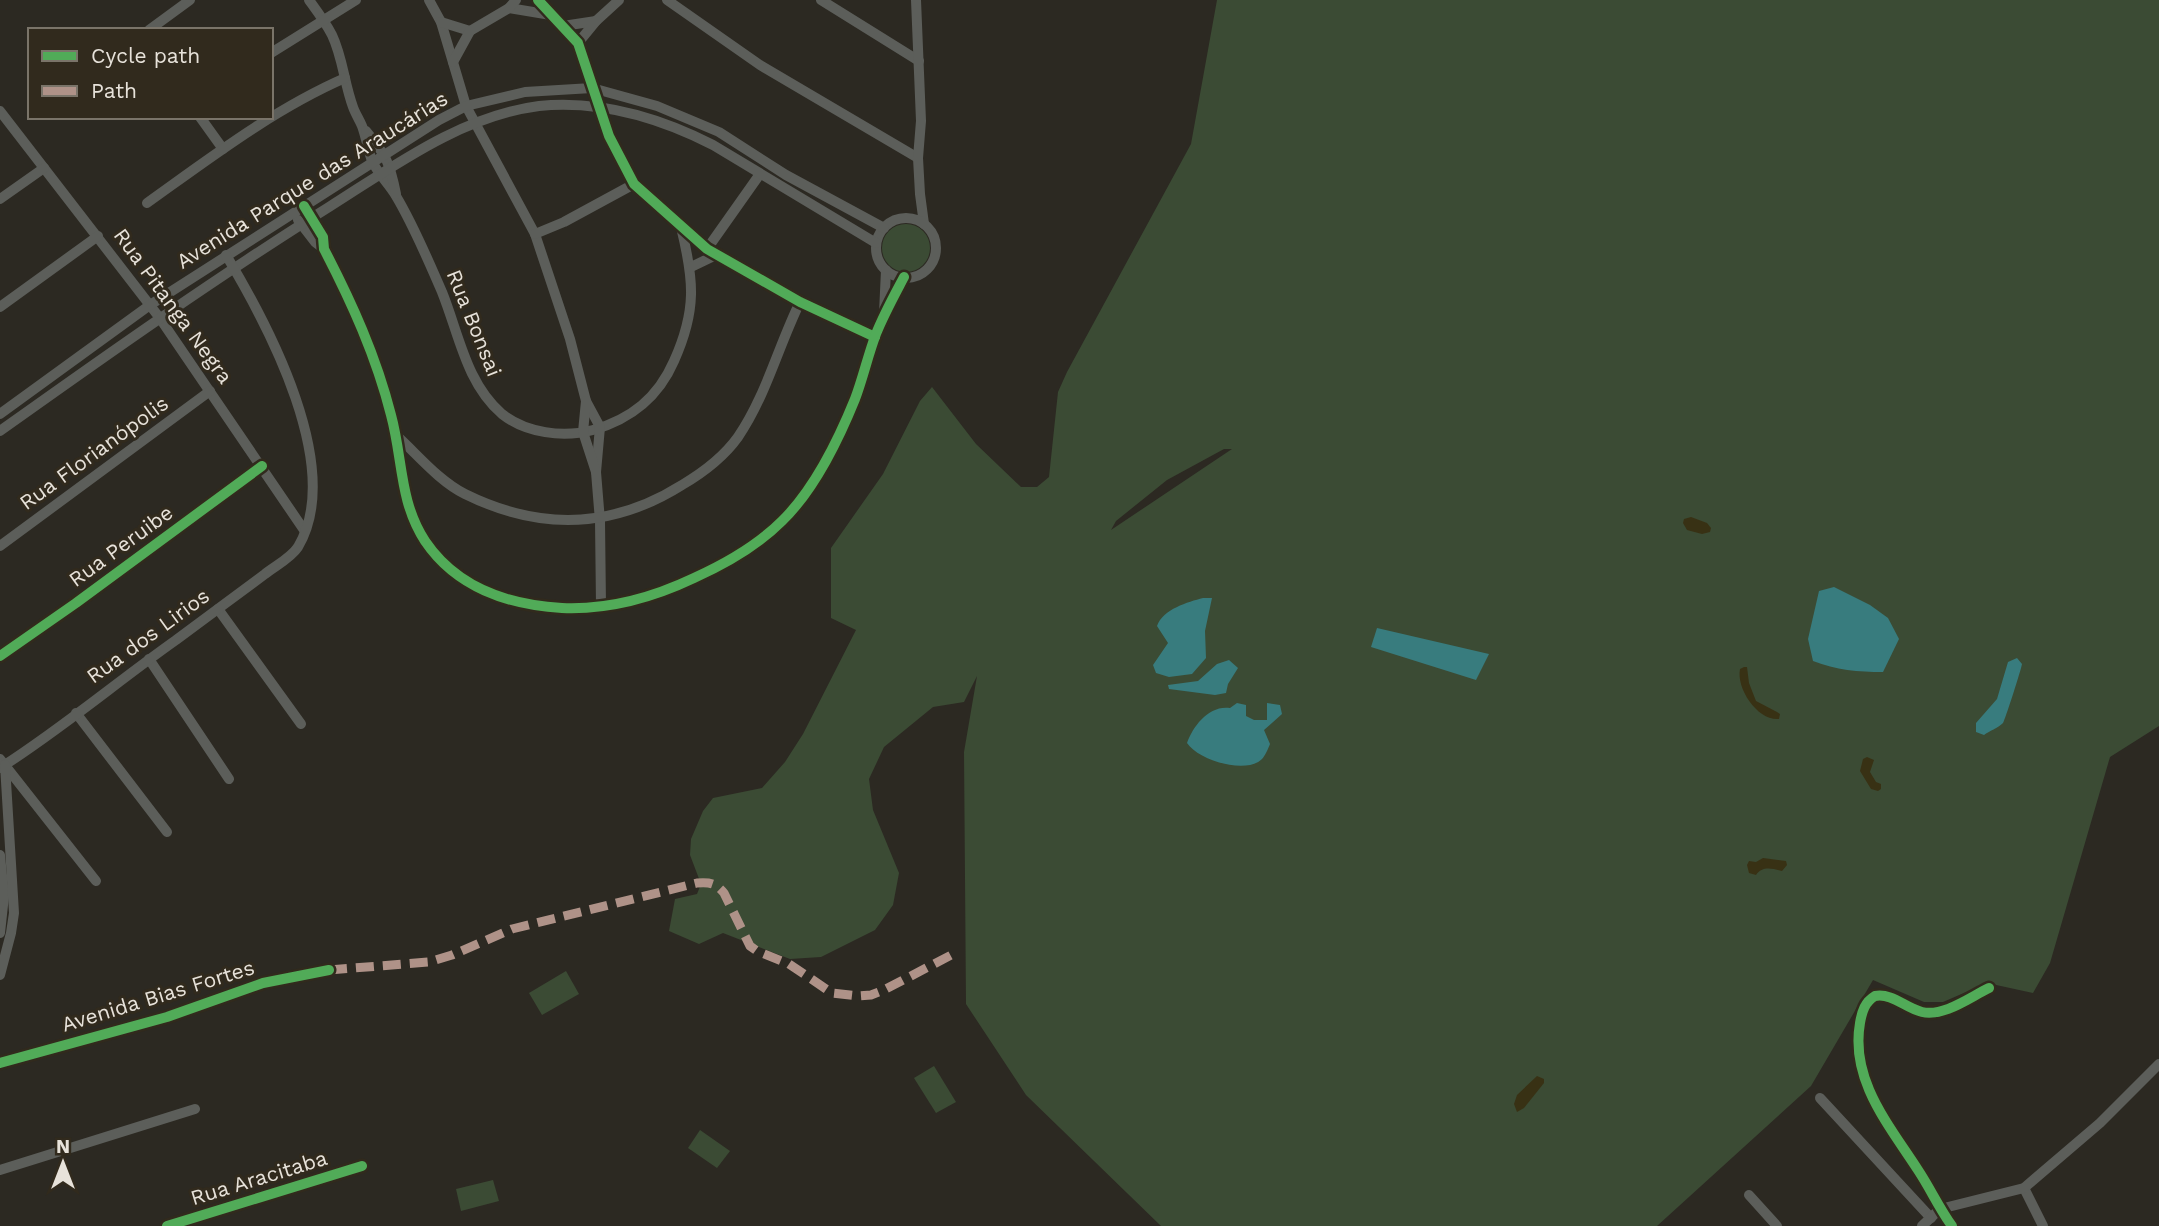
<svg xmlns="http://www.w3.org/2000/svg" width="2159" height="1226" font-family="'Work Sans',sans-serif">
	<rect width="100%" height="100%" fill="#2c2922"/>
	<g fill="#3b4b34" fill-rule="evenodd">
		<path d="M1217,0H2159V726L2110,757L2050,963L2033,993L1987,983L1943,1002H1924L1873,980L1811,1086L1657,1226H1161L1026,1095L966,1004L964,752L977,676L964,702L933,707L884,747L869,779L873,810L899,873L893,905L875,930L821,957L790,959L723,933L699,944L669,931L675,899L697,894L701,884L690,855L691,839L703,811L713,798L762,788L785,762L803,734L856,630L831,618V548L883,474L920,401L932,387L976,444L1021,487H1037L1049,477L1058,392L1067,372L1191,144ZM1224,449H1232L1111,530L1116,521L1167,480Z"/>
		<circle cx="906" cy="248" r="24"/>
		<polygon points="566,971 579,994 542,1015 529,993"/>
		<polygon points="934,1066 956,1102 936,1113 914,1078"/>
		<polygon points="700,1130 730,1151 717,1168 688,1148"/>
		<polygon points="493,1180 499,1201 461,1211 456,1189"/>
	</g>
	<g fill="#383114">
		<polygon points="1691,517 1707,523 1711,528 1710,532 1702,534 1687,530 1683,523 1684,519"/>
		<path d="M1744,667H1747L1749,683L1756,701L1777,712L1780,714L1779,719C1758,721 1736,689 1740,669Z"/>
		<polygon points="1867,757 1874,760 1870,772 1876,782 1881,784 1881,789 1878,791 1871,789 1860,771 1863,759"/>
		<path d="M1763,858L1786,861L1787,865L1782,871C1771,868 1762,866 1756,875L1749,873L1747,865L1749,861L1756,862Z"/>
		<polygon points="1537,1076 1544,1079 1544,1083 1524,1108 1517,1112 1514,1104 1517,1095"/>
	</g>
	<g fill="#387c7e">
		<path d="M1834,587L1870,605L1888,618L1899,639L1883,672C1858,672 1836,670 1813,661L1808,639L1819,591Z"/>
		<path d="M1203,598H1212L1205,631L1206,658L1192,674L1169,677L1156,673L1153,665L1168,643L1157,626C1163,609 1188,602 1203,598Z"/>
		<polygon points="1377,628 1489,654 1476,680 1371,647"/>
		<path d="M2017,658L2022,664C2021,670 2005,720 2003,723C1998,728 1989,731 1984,735L1976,732V723L1997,699L2008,662Z"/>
		<polygon points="1229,660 1238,668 1228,684 1226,693 1215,695 1169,689 1168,685 1198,681 1217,664"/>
		<path d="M1267,703L1280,705L1282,714L1264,730L1270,744C1268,749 1265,756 1262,759C1246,775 1198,760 1187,743C1193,726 1209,705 1230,708L1237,703L1246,705V716L1254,720H1267Z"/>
	</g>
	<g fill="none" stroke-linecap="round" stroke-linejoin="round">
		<g stroke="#5c5e5a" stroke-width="10">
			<path d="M309,0C317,11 326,23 332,35C343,58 344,83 353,107C355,113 359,119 362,126C366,137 368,150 372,161C378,174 389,184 396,196C414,226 428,260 442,292C459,334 466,383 502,414C526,433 563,438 593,430C631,419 658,398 674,361C697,310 694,280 681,227"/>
			<polyline points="429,0 441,22 466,106 535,234 570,339 586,401 600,427 596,472"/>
			<polyline points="538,0 578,43 609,136 634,184 707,249 800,302 875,337"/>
			<polyline points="667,0 760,65 918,158"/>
			<polyline points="821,0 919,61"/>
			<polyline points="916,0 921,121 918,158 920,194 924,224"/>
			<polyline points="509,8 551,15"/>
			<polyline points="441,22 470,31"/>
			<polyline points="563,26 596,21"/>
			<polyline points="149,30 190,0"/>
			<polyline points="578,43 596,21 619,0"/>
			<polyline points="271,53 356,0"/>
			<polyline points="453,62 470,31 509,8 516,0"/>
			<polyline points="0,111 159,317 304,530"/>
			<polyline points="200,117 223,149"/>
			<path d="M366,131C386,155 390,163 396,194"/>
			<polyline points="0,199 44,168"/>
			<path d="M147,203C210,158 274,109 345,78"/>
			<path d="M304,206L323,237L324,249C352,303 376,356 391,415C403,459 399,501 425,541C456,587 508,605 562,608C609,610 652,598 694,578C725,564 758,545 782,521C815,489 838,441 855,399C863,378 868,355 876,334C884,314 894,296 904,277"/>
			<circle cx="906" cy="248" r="30"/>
			<polyline points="298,220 315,242 324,249"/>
			<polyline points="535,234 564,222 634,184"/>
			<polyline points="707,249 760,174"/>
			<polyline points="691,267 716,255"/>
			<polyline points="0,307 98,236"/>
			<polyline points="884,313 886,270"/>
			<polyline points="586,401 583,432 596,472 600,521 601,606"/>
			<polyline points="0,414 150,305 439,120 466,106 525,92 592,88 657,106 719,132 786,175 884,228"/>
			<path d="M0,431C108,354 217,277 329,207C394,166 461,116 539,106C599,100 660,118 713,145L876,243"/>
			<path d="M397,436C418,455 439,481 465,494C540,531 612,529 682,485C704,472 723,458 738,437C766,396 778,347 800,302"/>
			<polyline points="0,546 210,391"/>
			<polyline points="218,609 301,724"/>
			<polyline points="0,656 76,603 262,466"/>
			<polyline points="149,659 229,779"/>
			<polyline points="76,713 167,832"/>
			<polyline points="0,759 96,881"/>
			<path d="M0,768C60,730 118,681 176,640C206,618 235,596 265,574C275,566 291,558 298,547C345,468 268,325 226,255"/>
			<polyline points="0,855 4,896 0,933"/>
			<polyline points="0,975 11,933 14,913 5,765"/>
			<polyline points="0,1063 167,1017 263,983 329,970"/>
			<polyline points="1820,1098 1931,1218"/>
			<polyline points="0,1170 195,1109"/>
			<polyline points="2024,1188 2043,1226"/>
			<polyline points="1749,1195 1777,1226"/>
			<polyline points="167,1226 362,1166"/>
			<polyline points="1922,1226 1940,1209 2024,1188 2100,1123 2159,1064"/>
			<path d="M1952,1226C1939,1208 1930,1188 1918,1170C1889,1125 1850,1080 1860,1023C1862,1011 1865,1002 1875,996C1893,993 1905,1008 1922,1012C1944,1017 1970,997 1989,988"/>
		</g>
		<path stroke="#af9288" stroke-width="9" stroke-dasharray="18 9" stroke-linecap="butt" d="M329,970L429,962L452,955L512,929L697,883C710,882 716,883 724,893L750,946L757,951L789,964L832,993L858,996L871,995L884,990L957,952"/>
		<g stroke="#312a1d" stroke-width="15">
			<g id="cycleway">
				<polyline points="538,0 578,43 609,136 634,184 707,249 800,302 875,337"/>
				<path d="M304,206L323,237L324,249C352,303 376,356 391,415C403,459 399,501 425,541C456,587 508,605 562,608C609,610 652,598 694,578C725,564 758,545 782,521C815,489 838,441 855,399C863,378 868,355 876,334C884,314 894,296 904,277"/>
				<polyline points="0,656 76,603 262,466"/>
				<polyline points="0,1063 167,1017 263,983 329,970"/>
				<polyline points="167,1226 362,1166"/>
				<path d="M1952,1226C1939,1208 1930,1188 1918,1170C1889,1125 1850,1080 1860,1023C1862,1011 1865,1002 1875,996C1893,993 1905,1008 1922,1012C1944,1017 1970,997 1989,988"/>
			</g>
		</g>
		<use href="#cycleway" stroke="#51ab58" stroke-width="10"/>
	</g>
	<g text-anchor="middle" stroke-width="6" stroke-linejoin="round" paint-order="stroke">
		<g font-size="21" fill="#e7e2da" stroke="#312a1d">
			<text transform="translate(312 180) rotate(-32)" y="7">Avenida Parque das Araucárias</text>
			<text transform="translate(173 306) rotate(54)" y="7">Rua Pitanga Negra</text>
			<text transform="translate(474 323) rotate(68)" y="7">Rua Bonsai</text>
			<text transform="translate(94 453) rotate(-36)" y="7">Rua Florianópolis</text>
			<text transform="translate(121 546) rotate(-36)" y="7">Rua Peruibe</text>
			<text transform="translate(148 636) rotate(-36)" y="7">Rua dos Lirios</text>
			<text transform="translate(158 996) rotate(-17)" y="7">Avenida Bias Fortes</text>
			<text transform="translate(259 1178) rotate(-17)" y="7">Rua Aracitaba</text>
		</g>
	</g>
	<rect x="28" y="28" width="245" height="91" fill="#312a1d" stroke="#7a7469" stroke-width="2"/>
	<rect x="42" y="51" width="35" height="10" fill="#51ab58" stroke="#7a7469" stroke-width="2"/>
	<text x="91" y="63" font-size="21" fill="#e7e2da">Cycle path</text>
	<rect x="42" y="86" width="35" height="10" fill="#af9288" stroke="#7a7469" stroke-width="2"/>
	<text x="91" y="98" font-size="21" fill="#e7e2da">Path</text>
	<g transform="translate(63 1163)" stroke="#312a1d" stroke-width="5" paint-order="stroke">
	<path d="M0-5L12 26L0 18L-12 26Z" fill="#e7e2da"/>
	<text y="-10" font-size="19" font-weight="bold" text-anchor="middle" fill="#e7e2da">N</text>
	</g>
</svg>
